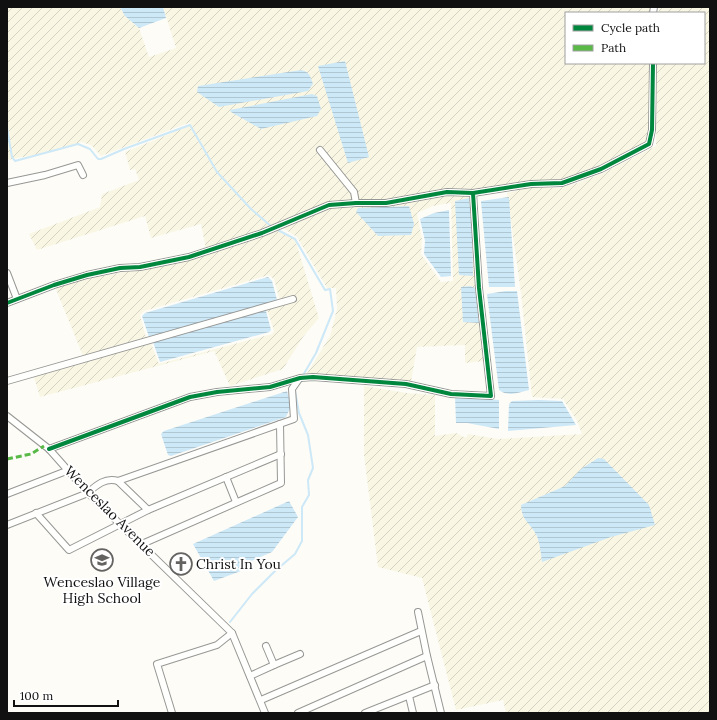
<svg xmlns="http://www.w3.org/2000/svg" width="717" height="720" font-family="Lora,serif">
	<defs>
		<pattern id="farmland-furrows" width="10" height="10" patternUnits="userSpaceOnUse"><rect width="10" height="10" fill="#f9f7e4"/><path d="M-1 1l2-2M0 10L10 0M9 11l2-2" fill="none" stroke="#d4d3c3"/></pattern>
		<pattern id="water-rules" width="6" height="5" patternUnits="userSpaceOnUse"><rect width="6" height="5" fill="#cde8f7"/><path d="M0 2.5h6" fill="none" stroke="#afc6d3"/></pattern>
	</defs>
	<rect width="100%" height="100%" fill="#fdfcf7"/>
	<g fill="url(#farmland-furrows)" fill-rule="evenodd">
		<polygon points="7,7 120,7 125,16 139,28 149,57 176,48 163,7 651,7 651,13 566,13 566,63 651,63 650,128 647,144 613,162 562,181 531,180 507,186 474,189 448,190 392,200 373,201 367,199 340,203 206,249 201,224 151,238 145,216 37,250 29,234 100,207 102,194 139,180 135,169 130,170 125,152 189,126 191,122 101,156 91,145 81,142 56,151 7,160"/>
		<polygon points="659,7 710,7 710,713 506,713 503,700 456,710 422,578 378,567 364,455 364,386 407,393 435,395 435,436 456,433 466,438 468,434 498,439 582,434 577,421 563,399 532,397 521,293 507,193 531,187 561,188 577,183 601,174 656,146 657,63 704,63 704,13 659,13"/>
		<path d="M450,194L472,195L485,361L465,363V345L417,347L411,382L409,383L306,375L330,336L337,309L336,288H327L297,237L281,227L330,206ZM451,203L453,281L441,282L421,254L422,239L417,213L433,206Z"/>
		<polygon points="278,229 295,239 319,318 303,337 283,369 230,386 214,351 40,397 33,374 150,341 159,364 272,334 274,331 267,309 280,301 274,279 269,275 144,311 140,315 146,337 83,356 55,287 67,283 139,269"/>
	</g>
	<g fill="url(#water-rules)">
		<polygon points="120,7 163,7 166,18 139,28 125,16"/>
		<polygon points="345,61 369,157 348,163 318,66"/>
		<path d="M301,70C310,72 310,76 313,84L308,91L219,107L197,92L198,86Z"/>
		<polygon points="312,94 317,96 321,109 317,116 261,129 231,112 230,110"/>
		<polygon points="509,197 515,287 489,287 481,201"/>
		<polygon points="469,198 472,229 473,276 459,275 455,201"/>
		<polygon points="409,206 414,224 411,235 378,236 356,212 358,208"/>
		<polygon points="449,210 451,276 441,277 424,254 425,241 420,219 434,213"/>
		<polygon points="268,277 272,281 277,300 273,303 152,338 149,337 142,316 145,313"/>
		<polygon points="470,286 475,288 479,323 463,322 461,287"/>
		<path d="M506,291H517L529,390C518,393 508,397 499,390L487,294Z"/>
		<polygon points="264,309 266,311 271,330 269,332 160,362 153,342"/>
		<polygon points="287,391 291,406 286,417 171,456 168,455 161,434 164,431"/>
		<polygon points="455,396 499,400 499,429 467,423 456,423"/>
		<polygon points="539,400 562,401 576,425 508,431 509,404 512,401"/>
		<path d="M598,458L604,459L649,505L655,525L611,537L542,562C541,554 540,544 537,536C530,522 522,522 521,505L565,486L581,469Z"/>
		<polygon points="289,501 298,517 272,552 249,562 241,571 214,581 193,544"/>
	</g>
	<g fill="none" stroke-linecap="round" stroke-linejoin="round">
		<g stroke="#cde8f7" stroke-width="2">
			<polyline points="7,128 12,157 15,161 78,144 90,149 98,159 101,159 124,149 190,125 217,172 251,209 272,227"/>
			<polyline points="276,229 295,239 325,290 330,289 333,311 316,353 302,377"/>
			<polyline points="230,622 252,594 275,571 295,554 302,541 302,507 309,495 308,480 313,468 308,435 299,413 295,391"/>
		</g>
		<g stroke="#979795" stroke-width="8">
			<g id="minor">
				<polyline points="653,13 654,7"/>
				<polyline points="320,150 354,192 356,203"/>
				<polyline points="7,183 45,175 78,165 83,175"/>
				<polyline points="7,273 17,299"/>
				<polyline points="7,303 54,285 87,275 120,268 140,267 189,257 262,233 329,205 356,203 386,203 447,192 473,193 531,184 562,183 601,169 649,144 652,130 653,63"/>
				<polyline points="7,381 293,299"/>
				<polyline points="7,416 49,449 88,493 232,633 265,713"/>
				<polyline points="49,449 190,397 217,392 270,387 300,378 313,377 406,384 451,394 491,396 479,288 473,193"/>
				<polyline points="226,477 236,502"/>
				<polyline points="118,481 148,510"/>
				<polyline points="7,494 69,470"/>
				<polyline points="36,513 69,550 148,510 281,454"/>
				<path d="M7,525L88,493C96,485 106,477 118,481L294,419L292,389L299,379"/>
				<polyline points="142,544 281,483 280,424"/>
				<polyline points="418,612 427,656 441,713"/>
				<polyline points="274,665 300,654"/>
				<polyline points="250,676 274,665 266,646"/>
				<polyline points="409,696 413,713"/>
				<polyline points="261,700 421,631"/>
				<polyline points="172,713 157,664 217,645 232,633"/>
				<polyline points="298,713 427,656"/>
				<polyline points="365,713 435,685"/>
			</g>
		</g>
		<use href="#minor" stroke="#fffffe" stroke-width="6"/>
		<polyline stroke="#58b947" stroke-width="3" stroke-dasharray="6 3" stroke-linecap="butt" points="7,459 31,454 44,446"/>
		<g stroke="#fff" stroke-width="6">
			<g id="cycleway">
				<polyline points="7,303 54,285 87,275 120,268 140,267 189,257 262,233 329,205 356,203 386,203 447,192 473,193 531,184 562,183 601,169 649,144 652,130 653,63"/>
				<polyline points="49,449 190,397 217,392 270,387 300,378 313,377 406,384 451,394 491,396 479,288 473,193"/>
			</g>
		</g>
		<use href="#cycleway" stroke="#00873e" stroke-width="4"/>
	</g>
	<defs>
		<g id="school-ring" transform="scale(1.15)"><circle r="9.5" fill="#fff" stroke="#646362" stroke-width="1.5"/><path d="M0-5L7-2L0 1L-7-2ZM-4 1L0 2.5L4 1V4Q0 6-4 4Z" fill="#646362"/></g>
		<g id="church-ring" transform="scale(1.15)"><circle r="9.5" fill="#fff" stroke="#646362" stroke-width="1.5"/><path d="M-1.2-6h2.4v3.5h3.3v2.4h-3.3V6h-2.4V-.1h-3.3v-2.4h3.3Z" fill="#646362"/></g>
	</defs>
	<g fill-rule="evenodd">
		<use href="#school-ring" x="102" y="560"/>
		<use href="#church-ring" x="181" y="564"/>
	</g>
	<g text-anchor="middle" stroke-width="4" stroke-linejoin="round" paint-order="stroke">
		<g font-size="14" fill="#111" stroke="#fff">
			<text transform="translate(110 511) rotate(45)" y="5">Wenceslao Avenue</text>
		</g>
		<g font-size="14" fill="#111" stroke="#fff" text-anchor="start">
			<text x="196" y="569">Christ In You</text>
			<text x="102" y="587" text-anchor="middle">Wenceslao Village<tspan x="102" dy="16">High School</tspan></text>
		</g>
	</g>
	<rect width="717" height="720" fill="none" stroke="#111111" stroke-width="16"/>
	<rect x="565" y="12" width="140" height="52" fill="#ffffff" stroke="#a0a0a0"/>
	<rect x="573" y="25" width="20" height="6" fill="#00873e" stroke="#a0a0a0"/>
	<text x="601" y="32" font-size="12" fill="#111111">Cycle path</text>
	<rect x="573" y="45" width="20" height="6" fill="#58b947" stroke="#a0a0a0"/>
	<text x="601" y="52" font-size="12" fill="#111111">Path</text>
	<path d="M14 700v6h104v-6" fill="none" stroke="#111111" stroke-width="2"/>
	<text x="20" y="700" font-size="12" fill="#111111" stroke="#ffffff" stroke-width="3" paint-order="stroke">100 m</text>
</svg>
